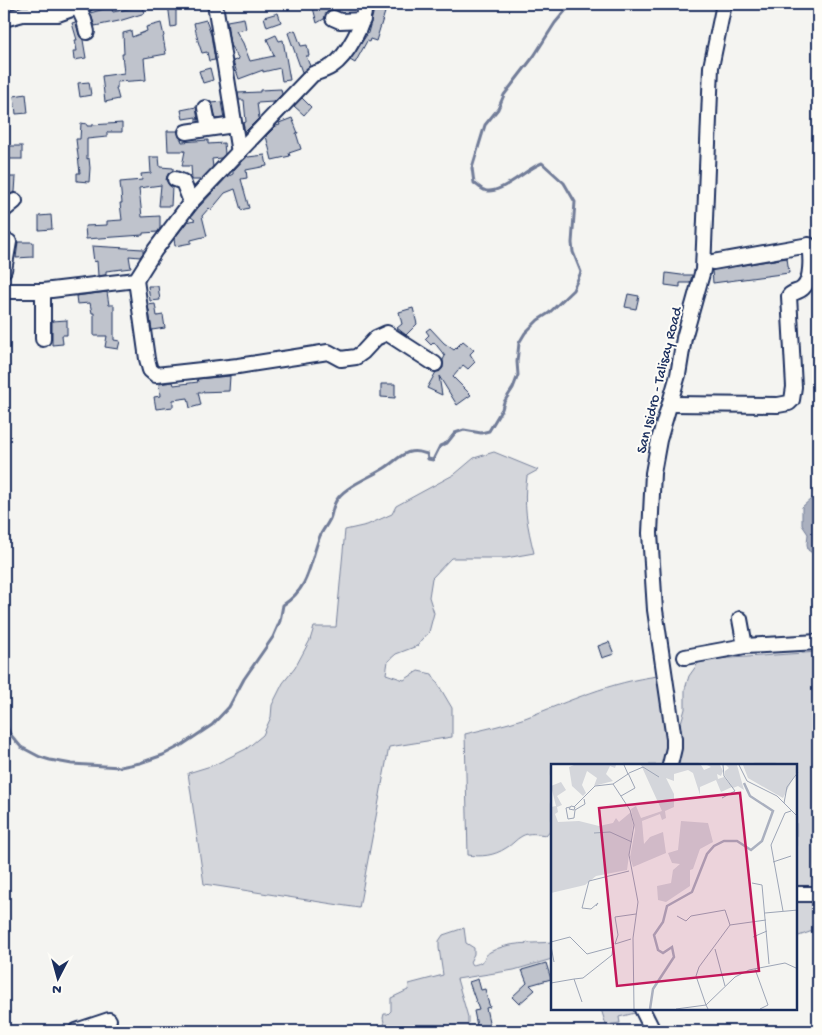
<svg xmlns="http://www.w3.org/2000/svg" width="822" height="1035" font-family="'Gochi Hand',sans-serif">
	<rect width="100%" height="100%" fill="#f4f4f1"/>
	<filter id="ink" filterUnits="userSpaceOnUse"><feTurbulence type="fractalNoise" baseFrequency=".02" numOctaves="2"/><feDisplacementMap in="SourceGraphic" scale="10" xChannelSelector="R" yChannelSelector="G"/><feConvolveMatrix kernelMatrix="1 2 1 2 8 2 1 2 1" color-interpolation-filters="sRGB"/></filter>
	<g filter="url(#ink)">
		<g fill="#d4d6db" stroke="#78829c">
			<path d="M494,452L538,470L527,476C523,505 527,525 534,553L506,558H451L432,578L429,597L434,613L429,632L417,646L396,654L388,661L386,674L404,680L418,671L432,674L452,708V737L389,747L359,908L204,884L188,773L214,765L246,749L263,735L271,717L272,705L283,683L295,668L310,640L314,627H336L345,530L367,525L392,514L396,506L455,474L474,458Z"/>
			<polygon points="818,652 818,929 796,937 796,765 677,765 682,739 680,726 685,709 685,689 689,676 699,662 703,660"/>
			<path d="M658,676L670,732L667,765H552V828L546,835C538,834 529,832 522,836C516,839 512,845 506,848C494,856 481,857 468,855L465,734C485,729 505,725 525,718C570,701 610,682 658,676Z"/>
			<path d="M464,928L466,943L474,948V954L470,962L472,965C487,963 482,957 490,952C510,941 531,944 552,942V959L514,970L457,979L468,1017V1031H386L383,1018L384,1014H388L391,1011V998L408,990L409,984L443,975L439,948V941L443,935Z"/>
			<polygon points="601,1009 637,1009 639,1012 619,1017 620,1023 606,1025"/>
		</g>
		<polygon fill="#aab0bf" stroke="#717c98" points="811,499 818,500 818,557 808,550 807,544 808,534 802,525 802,507"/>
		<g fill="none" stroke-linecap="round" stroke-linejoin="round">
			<path stroke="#717c98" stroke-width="3" d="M4,719L10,734L21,747L40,757L50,760L72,764L120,767L140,763L163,755L182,745L212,725L229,707L244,679L273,637L280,621L283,605C311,587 309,563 320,536C323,529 329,523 331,516C333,509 333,504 338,498C347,486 370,477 383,469C400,459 404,446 427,454L428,459L433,460L440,446L447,443L455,433L464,430L481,433L489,431L502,409L504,402L513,388L518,375L517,362L519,343L525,333L538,320L549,313L573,290L581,272L573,252L572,243L575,202L564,183L542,163C527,168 498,197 484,190C481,189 477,185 474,183L472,168L485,125L498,109L504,95L534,56L555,23L566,10L577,4"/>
		</g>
		<g fill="#bfc3cc" stroke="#1b2f5e">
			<polygon points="131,4 142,4 145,13 119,21 95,26 90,13 111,7 113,12 132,8"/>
			<polygon points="168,4 176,4 176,26 171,27"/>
			<polygon points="312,4 337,4 340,10 328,11 324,19 317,23"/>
			<polygon points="373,4 385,4 386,9 376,41 370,39 369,42 367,41 355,63 350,60 368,33 373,14"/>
			<polygon points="278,13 281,22 267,27 264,17"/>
			<polygon points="244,18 246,29 236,31 243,43 250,61 274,56 267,39 276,35 279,41 283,40 290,80 282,81 280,68 263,72 263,70 239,79 233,61 239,59 230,45 227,21"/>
			<polygon points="206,20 211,35 215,60 209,61 207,52 202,53 198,41 194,23"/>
			<polygon points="76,22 79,35 83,40 86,58 74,60 73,51 77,51 75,40 77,40 72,23"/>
			<polygon points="161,23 164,36 163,37 166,54 144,58 146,80 117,82 117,88 116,88 119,99 105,102 102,76 124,73 122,54 124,54 123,33 131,31 132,37 147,31 146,27"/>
			<polygon points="295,30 301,46 307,45 309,56 306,56 310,66 302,72 288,33"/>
			<polygon points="210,68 213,80 203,83 199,71"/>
			<polygon points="89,82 91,95 80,97 78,83"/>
			<polygon points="281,89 282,94 274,102 257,103 259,118 245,132 243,123 246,122 244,100 239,100 238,93 260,92 260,90"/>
			<polygon points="26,94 28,113 16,114 14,96"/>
			<polygon points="302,98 311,107 304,115 294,106"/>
			<polygon points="221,102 224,118 216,119 212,103"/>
			<polygon points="196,107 198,120 196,120 196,117 183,119 181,110"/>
			<polygon points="292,118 298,133 296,133 301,149 289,153 290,156 272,160 266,136 276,126 280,125 279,123"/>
			<polygon points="81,123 87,124 87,126 92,126 92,125 122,123 122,132 107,132 107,137 87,139 87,159 89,158 90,168 89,182 77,181 77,173 80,173 76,139 80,139"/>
			<polygon points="167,131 178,131 182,142 208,140 208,144 224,143 225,154 221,158 212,159 213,167 200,180 192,180 191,166 182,166 185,151 168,151"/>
			<rect x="9" y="146" width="13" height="13"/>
			<polygon points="265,155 267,166 246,170 247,178 241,179 249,208 241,210 235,189 225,193 211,210 209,208 202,216 207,236 191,240 191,243 175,246 174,239 187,222 195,220 191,217 198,208 227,177 233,174 233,171 247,156 248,157"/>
			<polygon points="150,157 159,157 160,167 173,168 173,170 167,176 166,180 169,185 172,187 171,206 159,206 161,185 139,188 142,217 160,216 160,228 158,232 143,233 143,235 86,239 85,226 107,225 107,221 122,220 120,203 122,203 120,182 142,180 141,174 151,173"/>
			<polygon points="4,177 16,177 15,192 6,197"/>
			<polygon points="51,215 52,229 39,230 39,216"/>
			<polygon points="18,242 33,242 33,257 16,258"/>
			<polygon points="92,246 143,249 143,253 140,257 129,256 131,268 106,271 106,275 98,276 97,261 94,262"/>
			<polygon points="787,258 789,273 713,283 712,270"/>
			<polygon points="666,273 681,275 692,275 690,283 680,283 680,287 665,285"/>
			<polygon points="148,286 158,286 160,300 150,301"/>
			<polygon points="107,292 109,305 114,305 114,340 120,341 118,349 105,347 107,336 94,336 94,313 92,313 90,303 77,304 76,296"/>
			<polygon points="628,294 639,296 636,309 625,307"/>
			<polygon points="155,304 157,316 163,315 165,328 152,330 148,305"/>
			<polygon points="413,308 417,324 406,335 397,328 402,324 399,312"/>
			<polygon points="67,320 67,335 62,335 63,344 52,345 52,321"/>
			<polygon points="430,328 444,343 454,350 463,341 474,350 470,354 475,362 468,369 463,365 453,377 471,395 457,405 439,376 442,395 427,388 436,372 443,368 443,360 445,356 434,342 431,345 425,339 429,335 426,331"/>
			<polygon points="230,376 229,391 198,392 201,405 190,408 188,398 173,400 173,407 156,409 154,397 160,396 159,384 173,382 174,385 198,382 197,379"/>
			<polygon points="381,384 395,384 395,398 381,397"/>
			<polygon points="609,642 614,654 602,658 598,646"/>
			<polygon points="546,963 551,979 530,985 535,990 519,1004 512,997 527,983 522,970"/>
			<polygon points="478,979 481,990 485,989 488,1001 490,1007 486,1008 491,1031 478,1031 474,1011 479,1010 469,982"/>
		</g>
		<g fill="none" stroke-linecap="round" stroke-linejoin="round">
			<g stroke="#1b2f5e" stroke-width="18">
				<g id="minor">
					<polyline points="215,4 239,153"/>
					<polyline points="78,7 84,20 87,32"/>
					<polyline points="333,18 340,21 363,20"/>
					<polyline points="4,19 23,14 58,14 86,4"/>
					<polyline points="205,108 209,128"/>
					<polyline points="186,132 234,125"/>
					<polyline points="175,179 183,182 191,202"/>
					<polyline points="4,210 15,201"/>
					<polyline points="4,270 9,242"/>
					<polyline points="136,280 147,359 150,370 156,375 238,366 328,352 341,359 356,357 363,352 376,338 387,333 435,364"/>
					<path d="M4,291H43L136,280L155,250L191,202L313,74C319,72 326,70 332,66C346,57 367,21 364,4"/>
					<polyline points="43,339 43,291"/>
					<path d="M670,404L778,405L789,403L792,400L794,387L789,296C793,291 798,293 803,288C812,280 811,257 809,245L713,262"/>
					<polyline points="740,619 745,646"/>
					<polyline points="685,657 745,646 818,642"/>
					<polyline points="670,765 674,748 674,739 655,610 650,533 653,473 659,440 678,375 684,338 703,270 711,67 724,4"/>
					<polyline points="796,894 818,894"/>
					<polyline points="642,1009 653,1031"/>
					<polyline points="76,1031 109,1020"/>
				</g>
			</g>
			<use href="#minor" stroke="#fdfcf7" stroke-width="14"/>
		</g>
	</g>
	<g text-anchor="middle" stroke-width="4" stroke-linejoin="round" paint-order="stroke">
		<g font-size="15" fill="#1b2f5e" stroke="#fdfcf7">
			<text transform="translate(658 380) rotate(-76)" y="5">San Isidro - Talisay Road</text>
		</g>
	</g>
	<g transform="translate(551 764)">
		<rect width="246" height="246" fill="#f4f4f1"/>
		<path d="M23,1H65L64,4L59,2L55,10L62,17L43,22L46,14L36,7L31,21L35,29L32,32L21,22L18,3ZM90,1H150L153,6L160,3L156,1H169L172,7L170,12L166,10L167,15L173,13L181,23L170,28L165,16L149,23V31L142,9L137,6L123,10V17L115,14L123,30V43L114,47L115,54L111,56L109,50L91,57L93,80L99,73L112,68L115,89L82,103L79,93L84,66L80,45L85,42L90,54L111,47ZM175,1H186L193,26L187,22L182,24L174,12V7L178,4ZM192,1H246V7L232,34L197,14ZM10,18L15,26L6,32L11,41L6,43L7,48L4,50L7,58L28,57L48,62L62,59L65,54L68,58L80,48L82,61L76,106L45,112L34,121L0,129V43L5,42L0,22ZM130,57L157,59L162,78L149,85L142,105L139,106V122L115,138L107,136L106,122L120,119L122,106L129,100L121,99L117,89L127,86Z" fill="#d4d6db"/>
		<path fill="none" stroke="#aab0bf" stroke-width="2.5" d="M99,245L102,225L123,193L121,183L112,189L107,186L103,171L112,158L116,142L141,128L156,90L163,82L173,77H186L200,86L211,77L222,47L199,32L193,19"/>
		<path fill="none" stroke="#9da5b6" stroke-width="1" d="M73,1L77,10L62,20L79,46L83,61L78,91L87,138L82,174L83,245M188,1L196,17L226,32L247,53M78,9L92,3L108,13M70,32L84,24L77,9M171,34L184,27L173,12L172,1M233,39L236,23L247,8M20,42L24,43L23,46L18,45ZM19,43L15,44L17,55L23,54L24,46M23,43L44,22L62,20M24,46L34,40L33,35M43,69L59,68L81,78M222,98L240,92M201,119L211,121L218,200M45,142L47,139L40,145L31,144L38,117L78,107M232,147L220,81L234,49L240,47M214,149L247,146M126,152L135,157L140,152L174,146L179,161M215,156L179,161L148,203L145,212L155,241L184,213L198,206L234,199L245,204M202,173L216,167M80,175L64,180L67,171L64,153L85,150M0,178L19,173L36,190L62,183M0,182L3,198M164,185L174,222M204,205L217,241L209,245M23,215L32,214L61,191L62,182M0,219L23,215L31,238M125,245L155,241L157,245"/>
		<path fill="#c2185b" fill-opacity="0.15" stroke="#c2185b" stroke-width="2.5" d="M189,29L208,207L66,222L48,44Z"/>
		<rect width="246" height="246" fill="none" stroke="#1b2f5e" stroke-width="2.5"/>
	</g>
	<rect width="822" height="1035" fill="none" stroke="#fdfcf7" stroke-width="20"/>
	<rect x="10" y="10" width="802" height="1015" fill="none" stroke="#1b2f5e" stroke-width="2" filter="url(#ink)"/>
	<g transform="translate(58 978) rotate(186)" stroke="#fdfcf7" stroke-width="4" paint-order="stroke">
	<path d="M0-4L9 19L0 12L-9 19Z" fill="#1b2f5e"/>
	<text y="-8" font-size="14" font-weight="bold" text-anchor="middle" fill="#1b2f5e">N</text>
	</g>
</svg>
